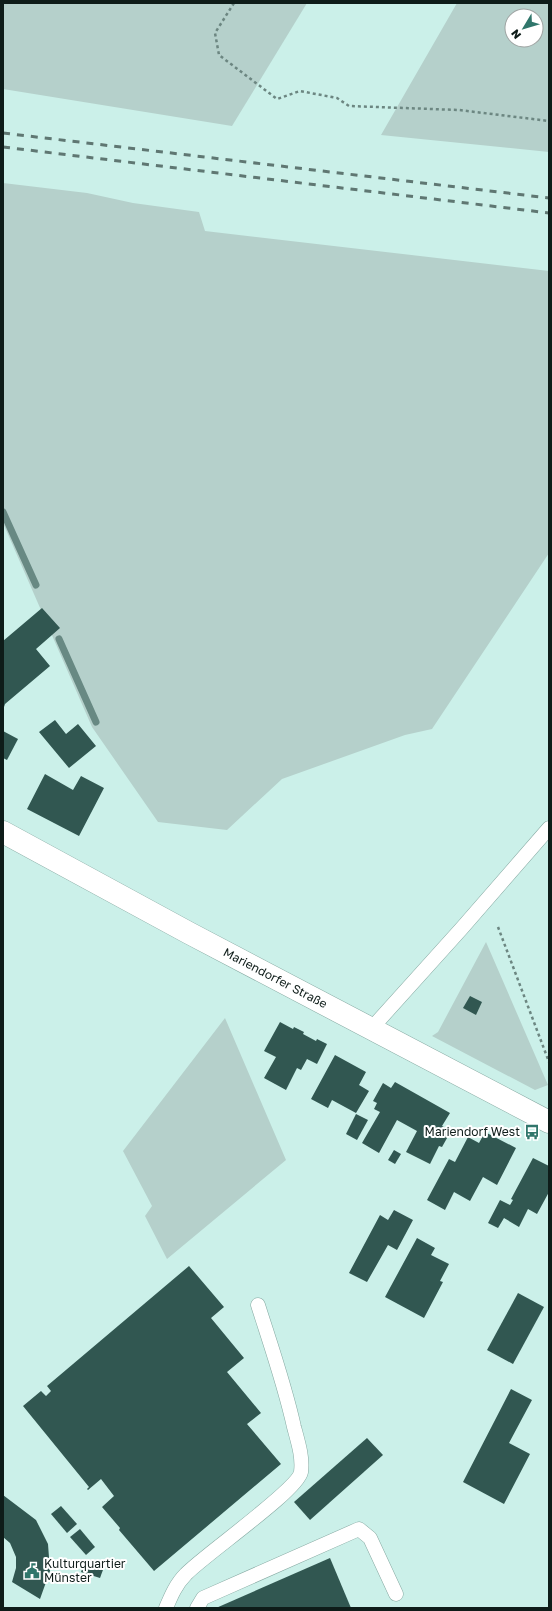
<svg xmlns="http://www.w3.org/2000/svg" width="552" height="1611" font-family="'Golos Text',sans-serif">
	<rect width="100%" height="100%" fill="#cbf0e9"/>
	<g fill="#b5d0cb" fill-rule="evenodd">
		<polygon points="3,3 307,3 232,126 3,89"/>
		<path d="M457,3H549V152L381,135ZM512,16H536V40H512Z"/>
		<polygon points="3,183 87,193 133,203 199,212 205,231 549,271 549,553 432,729 405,735 282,779 227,830 158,822 92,727 3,523"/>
		<polygon points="486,942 548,1085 535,1090 432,1036 438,1032"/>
		<polygon points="225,1018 286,1160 167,1259 145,1216 152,1206 123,1151"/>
	</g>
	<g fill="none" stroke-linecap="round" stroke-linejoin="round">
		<g stroke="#688983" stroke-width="7">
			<polyline points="3,512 36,585"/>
			<polyline points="59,639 96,722"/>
		</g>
	</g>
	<g fill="#315751">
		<polygon points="42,608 60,628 36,649 50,666 5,704 3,710 3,641"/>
		<polygon points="55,720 66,734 78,724 96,746 69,768 39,732"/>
		<polygon points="3,731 18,739 7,760 3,758"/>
		<polygon points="45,774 73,790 81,776 104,788 79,836 27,809"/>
		<polygon points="470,996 482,1002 476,1015 463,1008"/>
		<polygon points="280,1022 293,1029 294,1027 304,1032 303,1034 316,1041 317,1039 327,1044 317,1064 307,1059 301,1070 297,1068 286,1090 264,1078 276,1057 264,1051"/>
		<polygon points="335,1055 366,1072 359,1085 369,1091 356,1113 332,1100 328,1108 311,1099"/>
		<polygon points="395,1082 450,1113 442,1126 451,1131 442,1147 439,1146 430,1164 406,1152 417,1131 397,1120 379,1153 362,1143 380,1112 374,1109 377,1103 373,1101 383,1083 391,1088"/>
		<polygon points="356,1114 368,1120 357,1140 346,1134"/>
		<polygon points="485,1132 516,1148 497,1185 483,1177 470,1201 454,1192 445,1210 427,1200 449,1159 455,1162 468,1137 479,1143"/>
		<polygon points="394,1150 401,1154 395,1164 388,1160"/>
		<polygon points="533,1158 549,1166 549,1192 537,1214 528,1209 519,1227 504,1218 498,1228 488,1223 500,1200 510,1205 513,1200 511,1199"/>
		<polygon points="394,1210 413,1220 397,1250 388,1245 367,1282 349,1273 380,1215 388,1220"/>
		<polygon points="417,1238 435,1248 431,1255 449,1264 440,1281 443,1282 424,1318 385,1297"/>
		<polygon points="189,1266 224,1307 211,1318 244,1358 227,1372 261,1413 247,1424 281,1464 154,1571 119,1530 120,1528 102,1507 114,1496 101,1479 88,1490 87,1489 89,1487 23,1406 41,1391 46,1396 51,1391 47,1386"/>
		<polygon points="518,1293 544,1307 513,1364 487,1350"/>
		<polygon points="511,1389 532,1400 509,1443 530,1454 504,1504 463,1482"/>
		<polygon points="367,1438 383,1455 310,1520 294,1502"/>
		<polygon points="3,1495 36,1520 48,1544 50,1571 40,1599 12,1582 16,1568 16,1557 10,1543 3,1537"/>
		<polygon points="61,1506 77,1524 67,1533 51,1514"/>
		<polygon points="80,1529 95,1547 86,1555 70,1537"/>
		<polygon points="330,1558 351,1608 216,1608"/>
		<polygon points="85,1561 104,1567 100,1578 81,1572"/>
	</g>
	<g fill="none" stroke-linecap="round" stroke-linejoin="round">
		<g stroke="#85a8a1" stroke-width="15">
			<g id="service">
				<polyline points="371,1029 462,928 549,828"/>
				<path d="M166,1608C171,1596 176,1584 186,1574C204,1555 298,1490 301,1472C303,1457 298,1442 294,1427C285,1386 271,1346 258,1305"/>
				<polyline points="197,1608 203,1598 359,1529 370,1538 396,1594"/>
			</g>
		</g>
		<g stroke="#85a8a1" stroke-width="23">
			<g id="minor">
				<path id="s1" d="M3,832L189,933L549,1122"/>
			</g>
		</g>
		<g stroke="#6c8681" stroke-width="2.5" stroke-dasharray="3 3" stroke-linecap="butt">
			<polyline points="234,3 215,33 219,55 277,99 300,91 337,98 349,106 459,110 549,121"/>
			<polyline points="498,927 549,1062"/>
		</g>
		<use href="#service" stroke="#fff" stroke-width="14"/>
		<use href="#minor" stroke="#fff" stroke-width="22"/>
		<g stroke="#5f7772" stroke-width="3" stroke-dasharray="7 7" stroke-linecap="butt">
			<polyline points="3,133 549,198"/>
			<polyline points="3,147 549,213"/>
		</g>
	</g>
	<defs>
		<g id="bus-bare" transform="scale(1.2)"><path d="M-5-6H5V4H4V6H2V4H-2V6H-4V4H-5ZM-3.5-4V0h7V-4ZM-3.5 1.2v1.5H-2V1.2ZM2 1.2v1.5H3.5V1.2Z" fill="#30766b" stroke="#fff" stroke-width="2.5" paint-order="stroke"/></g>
		<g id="civic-bare" transform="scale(1.2)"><path d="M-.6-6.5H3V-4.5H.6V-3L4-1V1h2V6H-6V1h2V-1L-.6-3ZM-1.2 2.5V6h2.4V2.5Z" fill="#30766b" stroke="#fff" stroke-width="2.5" paint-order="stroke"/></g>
	</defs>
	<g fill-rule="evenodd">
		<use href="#bus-bare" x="532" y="1132"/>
		<use href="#civic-bare" x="32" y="1571"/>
	</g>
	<g text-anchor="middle" stroke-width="4" stroke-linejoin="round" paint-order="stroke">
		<g font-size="12" fill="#0e1c19" stroke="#fff">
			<text dy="4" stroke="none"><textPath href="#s1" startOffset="309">Mariendorfer Straße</textPath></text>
		</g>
		<g font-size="12" fill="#0e1c19" stroke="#fff" text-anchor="end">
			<text x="520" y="1136">Mariendorf West</text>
			<text x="44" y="1568" text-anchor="start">Kulturquartier<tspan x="44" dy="14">Münster</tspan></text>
		</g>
	</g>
	<rect width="552" height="1611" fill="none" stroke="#0e1c19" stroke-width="8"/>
	<g transform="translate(524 28) rotate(232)"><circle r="19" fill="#ffffff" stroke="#9fa4a3"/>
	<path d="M0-3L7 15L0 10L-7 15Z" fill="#30766b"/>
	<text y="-6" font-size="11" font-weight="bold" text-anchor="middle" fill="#0e1c19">N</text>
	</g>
</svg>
